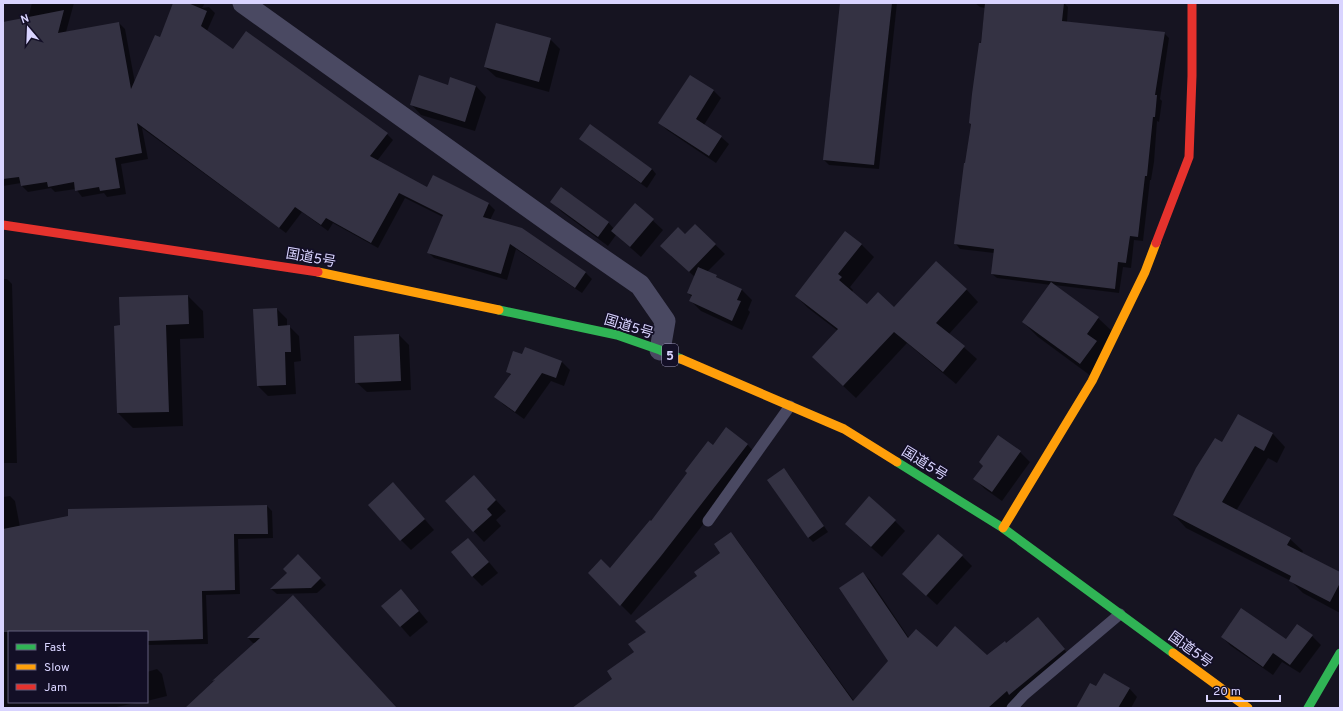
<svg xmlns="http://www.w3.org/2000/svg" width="1343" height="711" font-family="Overpass,'Noto Sans JP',sans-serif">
	<rect width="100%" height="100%" fill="#161421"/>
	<g fill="#0007">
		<polygon points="32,3 74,3 66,32 119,23 125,29 135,83 160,38 174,3 205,3 202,8 209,7 215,13 207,31 233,50 387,134 393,140 377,161 427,189 434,176 489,204 495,210 490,220 521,229 586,273 592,279 582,293 516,249 507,280 434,258 428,252 443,217 405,198 378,248 333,223 328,231 302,212 286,233 142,128 148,159 121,164 126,194 107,197 104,193 82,197 76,189 55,192 51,188 28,192 22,186 21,183 3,186 3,23 28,18"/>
		<polygon points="841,3 897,3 879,169 829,165 824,160"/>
		<polygon points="975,3 1064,3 1068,7 1067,22 1164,33 1169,38 1160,99 1162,101 1159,122 1157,121 1154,162 1151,180 1150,180 1143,241 1134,240 1131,268 1123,267 1119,293 1054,285 1098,318 1113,332 1095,379 1038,337 1023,322 1051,285 997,278 992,274 994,253 960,249 956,244 985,8 980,7"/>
		<polygon points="550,39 560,49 549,92 496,77 485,67"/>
		<polygon points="691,77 714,91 721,98 704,125 721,137 729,144 716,163 667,130 660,123"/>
		<polygon points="451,79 476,86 486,97 475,131 421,115 411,104 449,86"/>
		<polygon points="581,139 652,169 656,174 647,188 586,144"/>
		<polygon points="552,202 608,222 614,229 635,204 663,230 641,257 616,235 608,246 562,212"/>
		<polygon points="695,225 725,254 707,272 716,276 719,280 742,290 752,300 748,310 750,312 742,330 701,311 691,301 692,297 688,293 695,277 671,256 686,235"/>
		<polygon points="845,232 862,245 874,257 850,287 853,290 852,292 867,305 894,308 966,289 978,302 949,334 977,359 956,384 907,343 856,398 825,369 838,331 808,308 796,296"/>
		<polygon points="3,279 7,279 12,284 17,463 3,463"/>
		<polygon points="188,296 203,311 204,338 180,339 183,426 133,428 118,413 121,326 120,298"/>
		<polygon points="277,309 287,319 287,326 289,326 299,336 301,361 294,362 296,394 268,396 258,386"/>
		<polygon points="399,335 409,345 411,390 367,392 356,382"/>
		<polygon points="562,362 570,370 564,386 551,381 524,419 504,405 496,397 511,376 507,371"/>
		<polygon points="1238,415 1273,434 1285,447 1277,463 1268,458 1236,511 1290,539 1303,551 1302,553 1340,573 1340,613 1303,593 1291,581 1186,528 1174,515 1223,444"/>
		<polygon points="998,436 1020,452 1030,462 1002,501 985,489 975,479 984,466"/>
		<polygon points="747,444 757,455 670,567 631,615 589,573 610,569 651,522"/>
		<polygon points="784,470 789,475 828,532 813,542 808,537"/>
		<polygon points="484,487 506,511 496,520 501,526 484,542 446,502"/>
		<polygon points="403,494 434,530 411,550 401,540"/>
		<polygon points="10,496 15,501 20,527 69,517 69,510 267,506 272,511 273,538 238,539 240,594 206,595 208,644 147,645 147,632 9,632 9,702 140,702 112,708 3,708 3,497"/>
		<polygon points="895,521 905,531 882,557 856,534"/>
		<polygon points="731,533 737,540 854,701 889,661 863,573 870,580 909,638 937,649 987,656 1007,644 1045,625 1068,654 1008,708 593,708 635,652 647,632 698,577 722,554"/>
		<polygon points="478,549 498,573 482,586 472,576"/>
		<polygon points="962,556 972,566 937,605 914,584"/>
		<polygon points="307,565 326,585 317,593 277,594 271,589"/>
		<polygon points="293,597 396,708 186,708 215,682 214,681 256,643 253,643 248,638"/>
		<polygon points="411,601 428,622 410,637 383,606"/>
		<polygon points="1312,636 1321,645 1300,673 1282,662 1273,675 1231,646 1222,637 1286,641"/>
		<polygon points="157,669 162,674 167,696 147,701 147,672"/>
		<polygon points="1097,688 1129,688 1137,697 1131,708 1077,708"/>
	</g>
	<g fill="#343243">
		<polygon points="173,3 188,3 207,11 201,26 233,49 246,31 388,133 370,156 427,187 433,175 489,203 483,217 522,228 586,272 575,288 510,244 501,274 427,253 443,215 399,193 371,243 326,218 321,225 295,207 279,228 137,123 142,153 115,158 120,188 100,191 99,187 75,191 74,182 48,187 47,182 21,186 19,177 3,179 3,22 64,10 58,33 119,22 131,89 155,35 160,37"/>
		<polygon points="840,3 892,3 874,165 823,160"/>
		<polygon points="985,3 1064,3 1062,21 1165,32 1155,95 1157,95 1155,117 1153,117 1149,156 1147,176 1145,176 1138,237 1130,236 1126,263 1118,262 1115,289 991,274 994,249 954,244 964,163 965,163 971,124 969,123 972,94 979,43 981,43"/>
		<polygon points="496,23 551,38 539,82 484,67"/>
		<polygon points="419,75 448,85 450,77 476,86 465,122 410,105"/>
		<polygon points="690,75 714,90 696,119 722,136 709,156 658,123"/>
		<polygon points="590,124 652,169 641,183 579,139"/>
		<polygon points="561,187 609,222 598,237 550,202"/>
		<polygon points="635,203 654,219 630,247 611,231"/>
		<polygon points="695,224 716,244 689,272 660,246 678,227 685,234"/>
		<polygon points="845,231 862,244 838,274 842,277 839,280 867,304 878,292 894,307 936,261 967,289 936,323 965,346 943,372 894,332 843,386 812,357 838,329 795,296"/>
		<polygon points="698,267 717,275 716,277 742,289 737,300 741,301 732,321 689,301 692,295 687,293"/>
		<polygon points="1051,282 1099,317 1087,334 1097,341 1080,364 1022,322"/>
		<polygon points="188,295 189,324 166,325 169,412 117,413 114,326 120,325 119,297"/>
		<polygon points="277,308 278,326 290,325 291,352 285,352 286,385 257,386 253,309"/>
		<polygon points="399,334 401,381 355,383 354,336"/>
		<polygon points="525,347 562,361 556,378 542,373 515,412 494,397 511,374 506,372 513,351 522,354"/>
		<polygon points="1238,414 1273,433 1264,451 1255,446 1222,502 1291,538 1287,545 1340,572 1340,583 1330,602 1289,581 1291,576 1173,515 1196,468 1215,438 1222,442"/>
		<polygon points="726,427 748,444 661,556 620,606 588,573 601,559 610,568 650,520 651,521 687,473 685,471 708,441 713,445"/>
		<polygon points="998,435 1021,451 992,492 973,479 983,466 979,462"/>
		<polygon points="784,468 824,526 808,538 767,480"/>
		<polygon points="474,475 496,500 487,509 492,515 473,532 445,501"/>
		<polygon points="393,482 425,519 400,541 368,505"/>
		<polygon points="869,496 896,520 871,547 845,524"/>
		<polygon points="267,505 268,534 234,534 235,590 202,591 203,639 147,641 147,632 3,632 3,529 68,516 68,509"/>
		<polygon points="731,532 853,701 888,661 839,588 863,572 908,638 916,629 937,647 955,626 987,655 1005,641 1006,643 1038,617 1065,649 1009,695 1007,691 988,708 572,708 612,679 607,671 634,652 628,644 646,632 635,621 697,576 694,572 720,553 714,544"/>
		<polygon points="938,534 963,555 926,596 902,574"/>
		<polygon points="468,538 489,562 472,577 451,552"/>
		<polygon points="298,554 321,578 311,588 270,589 287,573 283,569"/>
		<polygon points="401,589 419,611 400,627 381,606"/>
		<polygon points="293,595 397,708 185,708 215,680 212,681 260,638 247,638"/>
		<polygon points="1241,608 1286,639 1297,624 1313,635 1290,665 1273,653 1263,667 1221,637"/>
		<polygon points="1104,673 1130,688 1118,708 1076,708 1090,683 1096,686"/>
	</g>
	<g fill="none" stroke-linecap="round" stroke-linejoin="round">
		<g stroke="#4a4962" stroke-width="11">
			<polyline points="708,521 790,406"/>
			<polyline points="1012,708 1024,695 1120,614"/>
		</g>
		<polyline stroke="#4a4962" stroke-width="21" points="243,3 559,229 640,285 665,321 660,350"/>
		<g stroke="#30b455" stroke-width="9">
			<polyline points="499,310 617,335 660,350 681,359"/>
			<polyline points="897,462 1003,528 1173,653"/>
			<polyline points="1308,708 1340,653"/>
		</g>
		<g stroke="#ff9f0a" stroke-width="9">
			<polyline points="318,272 499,310"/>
			<polyline points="681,359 844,429 897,462"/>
			<polyline points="1003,528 1092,381 1145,272 1156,243"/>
			<polyline points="1173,653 1248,708"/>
		</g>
		<g stroke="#e5322d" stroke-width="9">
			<polyline points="3,225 318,272"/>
			<polyline points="1156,243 1189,157 1192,76 1192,3"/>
		</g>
	</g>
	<g text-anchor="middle" stroke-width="3.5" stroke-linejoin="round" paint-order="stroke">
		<rect fill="#130f26" stroke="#9e99be" stroke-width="1" x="662" y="344" width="16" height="22" rx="3"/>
		<g font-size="13" font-weight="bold" fill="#d9d4ff">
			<text x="670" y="360">5</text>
		</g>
		<g font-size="14" fill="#d9d4ff" stroke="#130f26">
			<text transform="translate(311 257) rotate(10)" y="5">国道5号</text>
			<text transform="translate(629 326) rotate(17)" y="5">国道5号</text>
			<text transform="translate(925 463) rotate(32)" y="5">国道5号</text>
			<text transform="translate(1191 649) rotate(36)" y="5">国道5号</text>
		</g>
	</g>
	<rect width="1343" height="711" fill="none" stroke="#d9d4ff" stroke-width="8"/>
	<rect x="8" y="631" width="140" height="72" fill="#130f26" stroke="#625e7d"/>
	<rect x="16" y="644" width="20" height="6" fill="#30b455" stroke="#625e7d"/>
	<text x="44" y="651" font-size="12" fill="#d9d4ff">Fast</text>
	<rect x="16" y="664" width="20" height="6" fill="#ff9f0a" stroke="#625e7d"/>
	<text x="44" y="671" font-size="12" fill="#d9d4ff">Slow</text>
	<rect x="16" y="684" width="20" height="6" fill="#e5322d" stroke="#625e7d"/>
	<text x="44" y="691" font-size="12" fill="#d9d4ff">Jam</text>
	<g transform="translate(28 28) rotate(341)" stroke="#130f26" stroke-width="3" paint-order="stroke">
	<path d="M0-3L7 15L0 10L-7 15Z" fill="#d9d4ff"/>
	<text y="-6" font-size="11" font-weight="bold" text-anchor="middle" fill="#d9d4ff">N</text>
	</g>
	<path d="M1207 695v6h73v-6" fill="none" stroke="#d9d4ff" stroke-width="2"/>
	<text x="1213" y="695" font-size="12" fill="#d9d4ff" stroke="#130f26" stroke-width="3" paint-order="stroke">20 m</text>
</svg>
